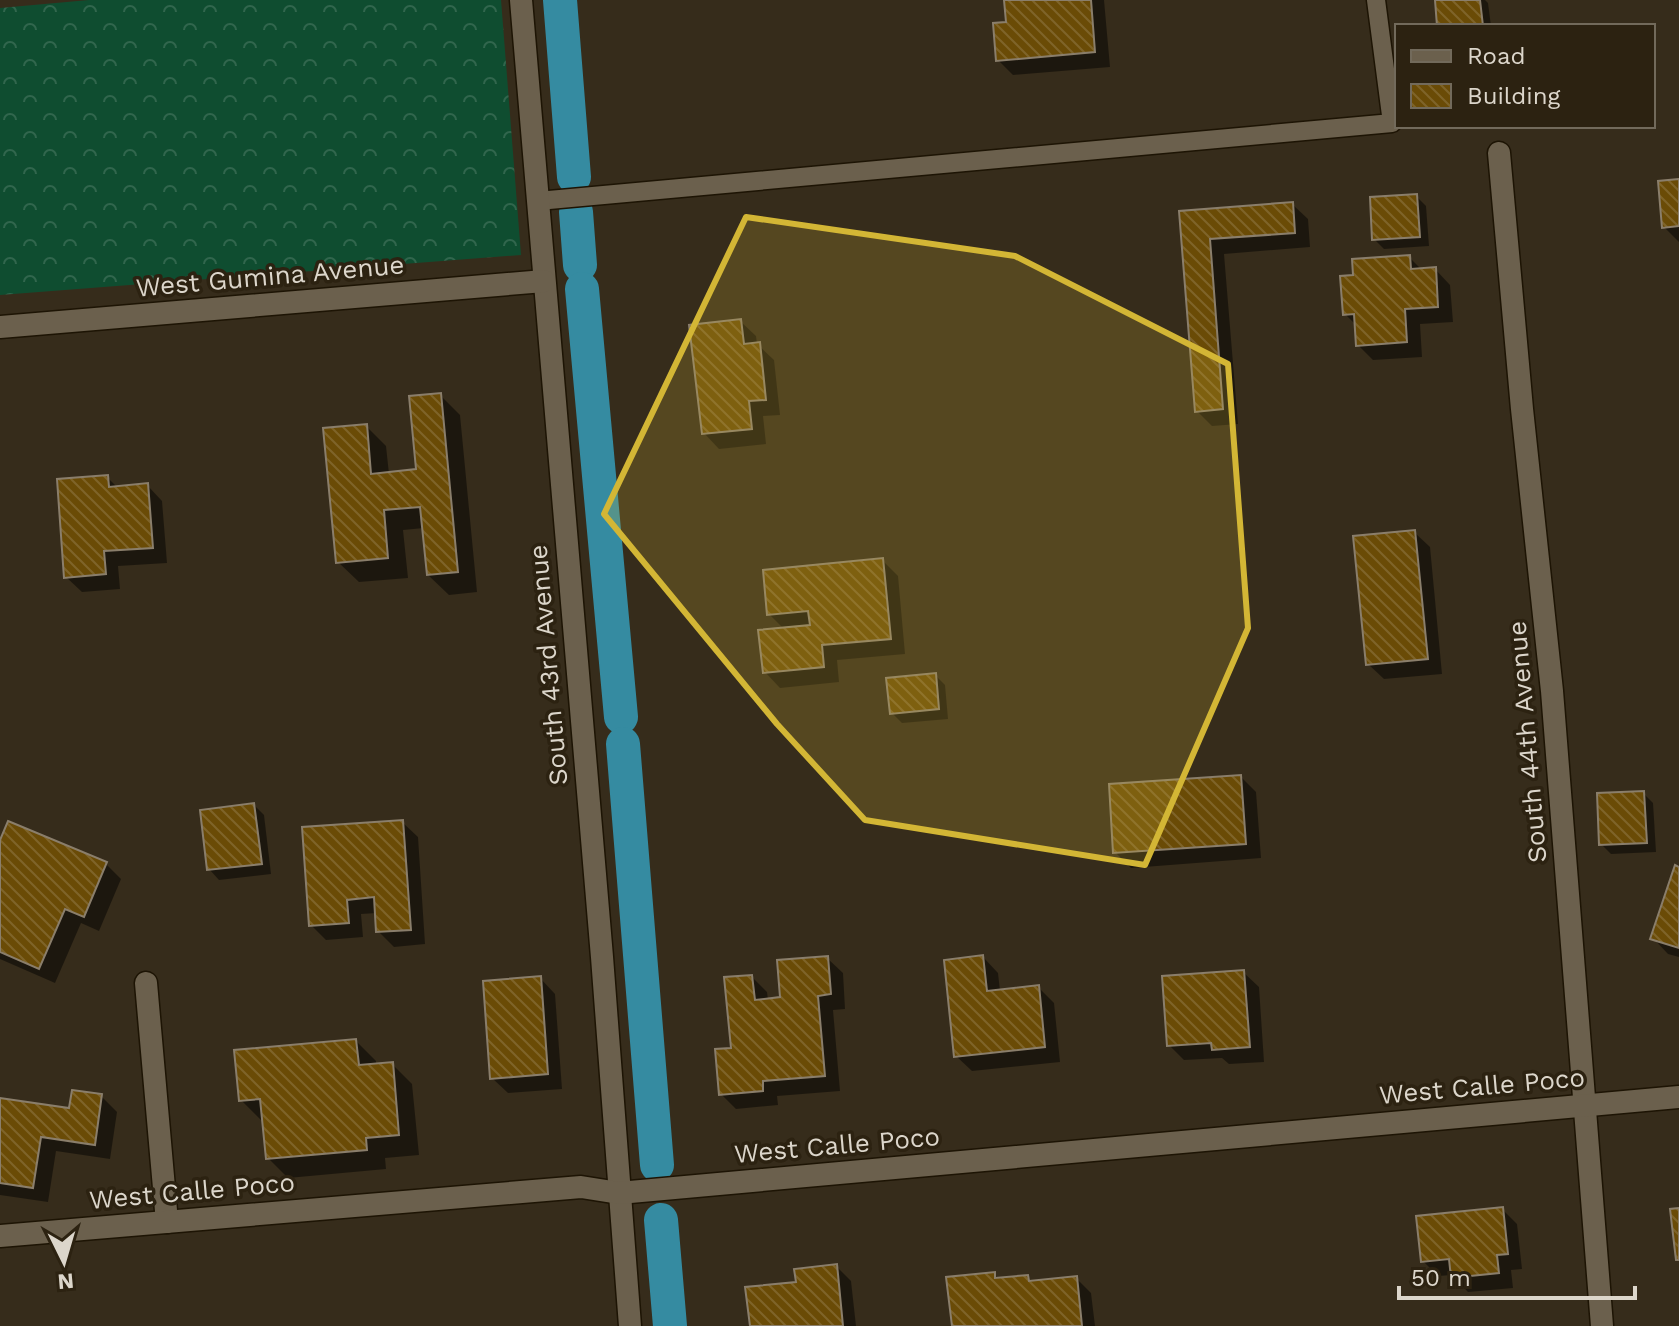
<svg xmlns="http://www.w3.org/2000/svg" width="1679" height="1326" font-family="'Work Sans',sans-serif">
	<defs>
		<pattern id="forest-crowns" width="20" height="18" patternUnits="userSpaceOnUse" patternTransform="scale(2)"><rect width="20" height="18" fill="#0f4d30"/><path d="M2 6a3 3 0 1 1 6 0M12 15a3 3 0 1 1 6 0" fill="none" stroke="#31664d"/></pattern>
		<pattern id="building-back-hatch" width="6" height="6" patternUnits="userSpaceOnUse" patternTransform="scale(2)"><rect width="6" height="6" fill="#6a4b06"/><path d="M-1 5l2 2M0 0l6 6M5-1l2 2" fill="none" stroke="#7f6429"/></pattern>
	</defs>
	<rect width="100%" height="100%" fill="#362c1b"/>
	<polygon fill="url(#forest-crowns)" points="89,0 501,0 521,255 0,295 0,8"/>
	<g fill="#0007">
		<polygon points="1006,0 1104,0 1110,67 1013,75 998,60 1008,24"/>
		<polygon points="1437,0 1485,0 1488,3 1491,26 1439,26"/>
		<polygon points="1679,181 1679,242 1664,227"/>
		<polygon points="1416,196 1426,206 1429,246 1384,249 1374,239"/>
		<polygon points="1292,204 1308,219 1310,247 1224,254 1238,424 1212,426 1197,411 1181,213"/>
		<polygon points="1409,257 1422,270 1435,269 1450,285 1453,322 1420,324 1422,357 1373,360 1358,345 1356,325 1345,314 1355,277"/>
		<polygon points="740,321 756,336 757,344 774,360 780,415 763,416 766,444 719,449 704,433"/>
		<polygon points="440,395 460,415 477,592 449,595 428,575 424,528 403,530 408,578 359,582 338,562 366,426 386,446 389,474 418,471"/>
		<polygon points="107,477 118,488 147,485 162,501 167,563 118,566 120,589 82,592 66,577"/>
		<polygon points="1414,532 1430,547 1442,674 1384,679 1368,664"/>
		<polygon points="882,560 898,576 905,654 837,660 839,682 780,688 765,672 785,630 769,614"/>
		<polygon points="935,675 945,685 948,719 902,723 892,713"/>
		<polygon points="1241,777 1256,792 1261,858 1131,868 1115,852"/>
		<polygon points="1643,793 1653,803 1656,852 1611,854 1601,844"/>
		<polygon points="254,805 264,815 271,874 219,880 209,869"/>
		<polygon points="402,822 418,837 425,944 394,947 378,931 377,913 361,914 363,937 326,940 311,925"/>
		<polygon points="0,845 106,864 121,879 99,931 81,923 55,983 0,959"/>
		<polygon points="1679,869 1679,957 1668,954 1653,938"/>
		<polygon points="983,957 998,973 1000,991 1038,987 1054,1003 1060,1062 972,1071 956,1056"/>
		<polygon points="827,958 843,973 845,1009 833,1010 840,1091 777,1096 778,1105 736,1109 721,1094 752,977 767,992 768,1000 783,999"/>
		<polygon points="1243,972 1259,987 1264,1062 1229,1064 1222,1058 1184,1060 1169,1045"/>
		<polygon points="540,978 555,994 562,1089 508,1093 492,1078"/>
		<polygon points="356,1041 376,1061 376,1065 392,1064 412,1084 419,1155 385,1158 386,1169 288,1178 268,1158 264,1120 261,1120 241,1100"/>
		<polygon points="101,1096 117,1112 110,1159 56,1151 48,1202 0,1195 0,1100 71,1111"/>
		<polygon points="1502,1209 1517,1224 1522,1269 1511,1270 1513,1288 1468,1292 1452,1275 1438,1276 1423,1261"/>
		<polygon points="836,1266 851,1281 856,1326 752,1326 798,1284"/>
		<polygon points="994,1274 1000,1280 1027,1277 1033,1282 1076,1278 1091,1293 1095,1326 954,1326"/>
	</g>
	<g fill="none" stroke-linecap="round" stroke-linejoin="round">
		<g stroke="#358ba1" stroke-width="34">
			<polyline points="560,0 574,177"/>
			<polyline points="576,212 580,265"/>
			<polyline points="582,289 621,717"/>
			<polyline points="623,744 657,1165"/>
			<polyline points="661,1220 670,1326"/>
		</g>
	</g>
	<g fill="url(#building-back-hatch)" stroke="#8a7e6b" stroke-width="2">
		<polygon points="1004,0 1091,0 1095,52 996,61 993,23 1006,22"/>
		<polygon points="1435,0 1480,0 1483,26 1437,26"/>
		<polygon points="1679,179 1679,226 1662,228 1658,181"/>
		<polygon points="1417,194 1420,237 1372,240 1370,197"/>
		<polygon points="1293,202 1295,233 1210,239 1223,409 1195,412 1179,211"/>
		<polygon points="1410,255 1411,269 1436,267 1438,307 1405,309 1407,342 1356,346 1354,314 1343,315 1340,276 1353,275 1352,259"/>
		<polygon points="741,319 744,344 760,342 766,400 749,401 752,429 702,434 689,325"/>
		<polygon points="441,393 458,572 427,575 420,507 384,510 388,558 336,563 323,428 367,424 371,474 416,469 409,396"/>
		<polygon points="108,475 109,487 148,483 153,548 104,551 106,574 64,578 57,479"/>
		<polygon points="1415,530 1428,659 1366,665 1353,536"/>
		<polygon points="883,558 891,639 822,645 824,667 763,673 758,630 810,625 808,611 767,615 763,570"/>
		<polygon points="936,673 939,709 890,714 886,678"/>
		<polygon points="1241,775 1246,844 1113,853 1109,784"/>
		<polygon points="1644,791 1647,843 1599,845 1597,793"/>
		<polygon points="254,803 262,864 207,870 200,810"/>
		<polygon points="403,820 411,930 376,932 374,897 347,900 349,923 309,926 302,827"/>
		<polygon points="8,821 107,862 84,917 65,909 39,969 0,952 0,840"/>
		<polygon points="1675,865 1679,867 1679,948 1650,939"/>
		<polygon points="983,955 987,991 1039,985 1045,1047 954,1057 944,960"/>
		<polygon points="828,956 831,994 818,996 825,1076 763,1081 763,1091 719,1095 715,1049 731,1048 724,977 752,975 755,1000 780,997 777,960"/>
		<polygon points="1244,970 1250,1047 1212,1050 1211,1043 1167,1046 1162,976"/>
		<polygon points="541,976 548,1074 490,1079 483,981"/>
		<polygon points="356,1039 359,1065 393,1062 399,1135 366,1138 367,1150 266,1159 260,1099 239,1101 234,1050"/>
		<polygon points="72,1090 102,1094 95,1145 41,1137 33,1188 0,1183 0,1098 69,1108"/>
		<polygon points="1503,1207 1508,1254 1497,1255 1499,1273 1451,1278 1449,1259 1421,1262 1416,1216"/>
		<polygon points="1679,1208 1679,1260 1676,1260 1670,1209"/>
		<polygon points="837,1264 843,1326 750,1326 745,1287 796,1282 794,1269"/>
		<polygon points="995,1272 995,1278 1028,1275 1029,1281 1077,1276 1082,1326 952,1326 946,1277"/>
	</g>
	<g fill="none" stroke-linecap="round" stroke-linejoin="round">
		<g stroke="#1d1404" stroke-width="21">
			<polyline id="service" points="538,201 1392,123 1376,0"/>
		</g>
		<g stroke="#1d1404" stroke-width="25">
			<g id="minor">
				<polyline points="521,0 602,957 630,1326"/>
				<polyline points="1499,153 1522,409 1552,691 1602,1326"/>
				<polyline points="0,327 544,281"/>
				<polyline points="146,983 167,1222"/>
				<polyline points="0,1236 581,1187 619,1193 1679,1097"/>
			</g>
		</g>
		<use href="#service" stroke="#6b604d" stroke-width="18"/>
		<use href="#minor" stroke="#6b604d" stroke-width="22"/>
	</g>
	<path fill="#d3b635" fill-opacity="0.2" stroke="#d3b635" stroke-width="6" stroke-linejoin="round" d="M746,217L1015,256L1228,364L1248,628L1145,865L865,820L777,724L604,514Z"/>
	<g text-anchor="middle" stroke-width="7" stroke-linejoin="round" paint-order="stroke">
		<g font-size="26" fill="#dcd6cb" stroke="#2c2211">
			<text transform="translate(270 276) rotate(-5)" y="9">West Gumina Avenue</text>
			<text transform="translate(548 665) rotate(-95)" y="9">South 43rd Avenue</text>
			<text transform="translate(1527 742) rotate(-95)" y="9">South 44th Avenue</text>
			<text transform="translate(1482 1086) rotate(-5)" y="9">West Calle Poco</text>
			<text transform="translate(837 1145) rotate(-5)" y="9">West Calle Poco</text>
			<text transform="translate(192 1191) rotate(-5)" y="9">West Calle Poco</text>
		</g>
	</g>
	<rect x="1395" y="24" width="260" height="104" fill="#2c2211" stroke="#726a5b" stroke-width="2"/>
	<rect x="1411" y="50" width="40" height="12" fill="#6b604d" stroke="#726a5b" stroke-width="2"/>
	<text x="1467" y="64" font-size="24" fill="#dcd6cb">Road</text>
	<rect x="1411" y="84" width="40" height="24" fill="url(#building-back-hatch)" stroke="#726a5b" stroke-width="2"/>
	<text x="1467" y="104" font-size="24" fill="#dcd6cb">Building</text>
	<g transform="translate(64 1262) rotate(175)" stroke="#2c2211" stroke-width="6" paint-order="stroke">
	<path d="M0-6L14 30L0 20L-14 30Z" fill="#dcd6cb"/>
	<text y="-12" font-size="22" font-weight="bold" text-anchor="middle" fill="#dcd6cb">N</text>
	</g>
	<path d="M1399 1286v12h236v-12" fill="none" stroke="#dcd6cb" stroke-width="4"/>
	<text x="1411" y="1286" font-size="24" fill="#dcd6cb" stroke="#2c2211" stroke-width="6" paint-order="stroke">50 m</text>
</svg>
